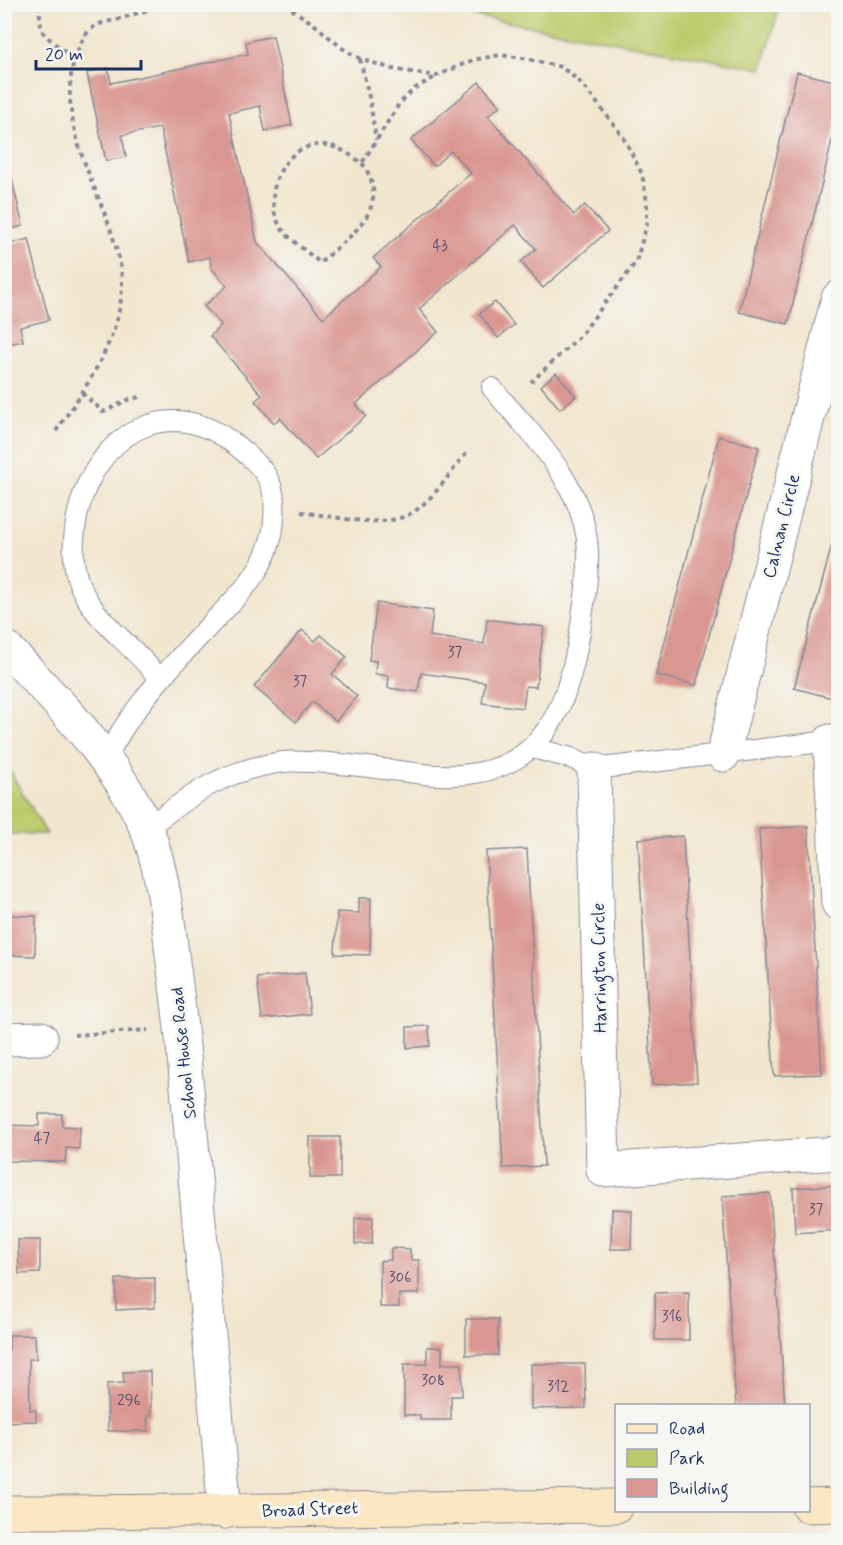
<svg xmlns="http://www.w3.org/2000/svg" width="843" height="1545" font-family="Mynerve,sans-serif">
	<rect width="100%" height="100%" fill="#f6f6f2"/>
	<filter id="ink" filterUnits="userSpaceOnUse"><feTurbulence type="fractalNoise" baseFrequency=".0167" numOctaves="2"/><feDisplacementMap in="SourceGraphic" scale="12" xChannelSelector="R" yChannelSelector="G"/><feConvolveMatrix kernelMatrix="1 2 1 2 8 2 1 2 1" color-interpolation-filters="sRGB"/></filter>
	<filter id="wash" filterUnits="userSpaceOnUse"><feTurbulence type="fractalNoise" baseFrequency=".008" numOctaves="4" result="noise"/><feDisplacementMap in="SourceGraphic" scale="24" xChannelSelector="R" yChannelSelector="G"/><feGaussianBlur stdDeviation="1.35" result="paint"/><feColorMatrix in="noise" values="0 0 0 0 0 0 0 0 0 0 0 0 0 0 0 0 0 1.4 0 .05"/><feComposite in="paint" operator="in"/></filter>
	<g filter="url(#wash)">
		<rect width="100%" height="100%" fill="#f2e6cf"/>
		<g fill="#bdca6b" stroke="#6c7c64" stroke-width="1.5">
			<polygon points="415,5 780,5 762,69"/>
			<polygon points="4,763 5,763 47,834 5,834"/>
		</g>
		<g id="blocks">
			<g fill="#da9792">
				<polygon points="273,36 292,125 265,131 260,106 229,113 257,242 323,318 381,267 373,258 471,173 451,151 434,166 411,140 479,82 500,106 488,116 574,215 585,205 608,231 543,288 521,262 536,249 515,225 419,309 438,332 356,404 366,416 316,459 280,418 274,423 255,401 262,395 210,336 221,325 204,306 227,286 211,268 210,257 189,262 160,128 122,135 126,157 106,161 87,73 108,68 111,83 248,54 246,42"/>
				<polygon points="797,72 838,82 838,116 788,324 739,312"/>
				<polygon points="9,168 23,226 4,231 4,169"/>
				<polygon points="29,239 49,320 20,327 23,341 4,345 4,245"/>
				<polygon points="495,302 514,325 498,338 479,314"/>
				<polygon points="556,373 576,396 560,409 541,386"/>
				<polygon points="719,436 759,447 696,685 656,675"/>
				<polygon points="838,522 838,691 836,699 794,688"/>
				<polygon points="377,603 433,611 430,636 484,644 487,619 544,627 536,687 526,686 523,708 482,703 485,682 421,673 418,692 388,688 389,676 375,674 376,661 369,660"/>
				<polygon points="302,630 315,641 321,635 347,657 332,674 357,696 336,721 312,702 296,722 254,687"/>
				<polygon points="808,826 822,1074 774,1076 759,829"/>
				<polygon points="683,836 697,1082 652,1085 638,839"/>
				<polygon points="527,849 544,1166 503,1168 486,851"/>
				<polygon points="359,898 371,898 370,955 335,954 337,912 359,913"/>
				<polygon points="4,915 36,916 35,956 4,955"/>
				<polygon points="305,973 310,1014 262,1019 257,978"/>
				<polygon points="429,1026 430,1046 407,1048 407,1027"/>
				<polygon points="39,1114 62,1114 62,1126 80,1127 79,1149 66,1148 65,1162 4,1161 4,1125 39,1126"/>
				<rect x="310" y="1137" width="30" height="41"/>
				<polygon points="838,1185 838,1230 795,1233 793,1188"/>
				<polygon points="770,1193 785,1406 736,1406 722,1196"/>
				<polygon points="612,1209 632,1210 631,1249 611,1249"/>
				<polygon points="373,1217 372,1244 355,1244 355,1218"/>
				<polygon points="18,1240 40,1240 40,1273 19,1274"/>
				<polygon points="391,1248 410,1249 411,1260 419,1260 419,1294 399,1294 399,1307 380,1307 380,1261 391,1260"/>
				<polygon points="155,1278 155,1308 116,1310 116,1279"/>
				<polygon points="689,1292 689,1340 655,1340 655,1293"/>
				<rect x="466" y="1319" width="32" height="36"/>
				<polygon points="9,1335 35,1335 36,1359 29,1359 30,1410 36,1410 36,1421 4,1422 4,1349 9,1349"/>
				<polygon points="427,1347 442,1347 442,1364 462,1364 462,1396 451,1396 451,1420 420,1420 420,1415 404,1415 404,1364 427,1364"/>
				<polygon points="531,1364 585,1364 586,1408 531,1409"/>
				<polygon points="150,1371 151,1416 147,1416 148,1431 108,1431 107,1384 124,1383 123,1372"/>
			</g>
		</g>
	</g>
	<g filter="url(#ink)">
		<use href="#blocks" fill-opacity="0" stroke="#868a96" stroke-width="1.5"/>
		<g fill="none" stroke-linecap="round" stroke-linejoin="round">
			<g stroke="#868a96" stroke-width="22">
				<g id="service">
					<polyline points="533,748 571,758 594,769 838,740"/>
					<path d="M106,759C130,709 169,669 207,628C231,603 259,578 269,545C275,528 277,499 270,483C264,468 249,456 237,446C168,390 96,435 78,512C73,536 70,565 81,588C98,625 136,647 160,680"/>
					<path d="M147,828C193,793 224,770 283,762C292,761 302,762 311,762C349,763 386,770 423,774C534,785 566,724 581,625C584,601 589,577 588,553C587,487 531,434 492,388"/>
				</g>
			</g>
			<g stroke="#868a96" stroke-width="35">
				<g id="minor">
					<path d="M4,646C53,696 119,763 146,828C161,863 168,915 172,954C178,999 183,1043 187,1088C199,1229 212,1370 225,1512"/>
					<polyline points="830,741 838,903"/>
					<polyline points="723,755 838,298"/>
					<polyline points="594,769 603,1170 838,1153"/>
					<polyline points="4,1039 41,1038"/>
				</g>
			</g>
			<g stroke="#868a96" stroke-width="35">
				<g id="secondary">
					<polyline points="808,1506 838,1505"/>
					<path d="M4,1512C209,1512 412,1507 616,1506"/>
				</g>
			</g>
			<g stroke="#868a96" stroke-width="4" stroke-dasharray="4.5 4.5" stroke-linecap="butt">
				<polyline points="39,4 41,29 45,35 74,60"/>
				<polyline points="284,4 315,25 342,48 359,58 392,69 436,76 473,60 500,55 523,58 561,67 578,80 591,95 624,138 642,174 647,202 647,224 636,262 580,336 531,382"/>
				<polyline points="360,59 370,101 376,140"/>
				<path d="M362,163C394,208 351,235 320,263C308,252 291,241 282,229C257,194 288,132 334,147C344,150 353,157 362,163L399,104L414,89L435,77"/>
				<polyline points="82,393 103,412 130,399 140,397"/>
				<path d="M56,431C85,389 122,337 122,283C122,263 115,244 109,225C89,171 54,108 78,50C82,40 87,30 97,25C103,22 112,21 119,19C135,14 151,9 167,4"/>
				<path d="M301,512C335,516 385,531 415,511C436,496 452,470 468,451"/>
				<polyline points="74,1035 148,1030"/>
			</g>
			<use href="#service" stroke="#fff" stroke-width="20"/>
			<use href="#minor" stroke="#fff" stroke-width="33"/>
			<use href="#secondary" stroke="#fbe7c3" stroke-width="33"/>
		</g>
	</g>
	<g text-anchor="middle" stroke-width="6" stroke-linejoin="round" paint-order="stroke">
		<g font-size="15" fill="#4b496b">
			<text x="440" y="250">43</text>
			<text x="455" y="657">37</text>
			<text x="300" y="686">37</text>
			<text x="42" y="1143">47</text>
			<text x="816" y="1214">37</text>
			<text x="400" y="1282">306</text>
			<text x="672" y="1321">316</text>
			<text x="433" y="1385">308</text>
			<text x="558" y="1391">312</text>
			<text x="129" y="1405">296</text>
		</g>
		<g font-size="18" fill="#1b2f5e" stroke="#f6f6f2">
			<text transform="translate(781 526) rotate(-76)" y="6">Calnan Circle</text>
			<text transform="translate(599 968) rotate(-91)" y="6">Harrington Circle</text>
			<text transform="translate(183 1053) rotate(-96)" y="6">School House Road</text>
			<text transform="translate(310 1509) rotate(-2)" y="6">Broad Street</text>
		</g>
	</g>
	<rect width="843" height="1545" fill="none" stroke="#f6f6f2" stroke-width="24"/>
	<rect x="615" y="1404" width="195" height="108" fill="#f6f6f2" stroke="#9ea6b7" stroke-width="1.5"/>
	<rect x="627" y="1424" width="30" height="9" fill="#fbe7c3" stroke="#9ea6b7" stroke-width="1.5"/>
	<text x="669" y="1434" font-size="18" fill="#1b2f5e">Road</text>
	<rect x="627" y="1449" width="30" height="18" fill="#bdca6b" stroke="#9ea6b7" stroke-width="1.5"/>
	<text x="669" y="1464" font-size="18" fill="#1b2f5e">Park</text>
	<rect x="627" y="1479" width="30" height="18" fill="#da9792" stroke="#9ea6b7" stroke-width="1.5"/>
	<text x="669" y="1494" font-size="18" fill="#1b2f5e">Building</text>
	<path d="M36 60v9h105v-9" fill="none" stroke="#1b2f5e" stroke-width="3"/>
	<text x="45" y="60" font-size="18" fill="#1b2f5e" stroke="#f6f6f2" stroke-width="4.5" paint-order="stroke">20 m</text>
</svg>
